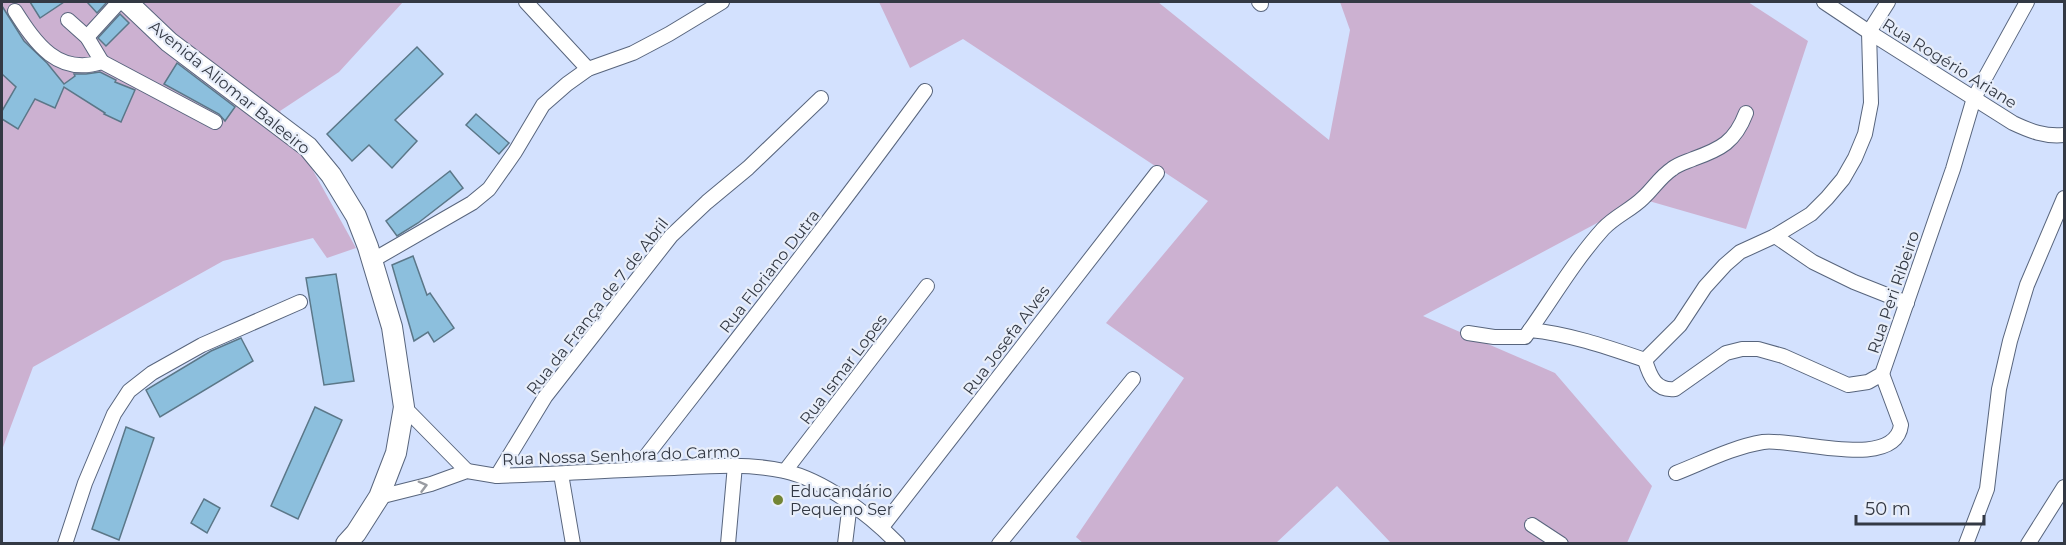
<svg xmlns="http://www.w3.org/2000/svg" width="2066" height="545" font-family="Montserrat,sans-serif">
	<rect width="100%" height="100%" fill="#d3e1fe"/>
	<g fill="#ccb1d1">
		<polygon points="2,2 403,2 339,72 280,111 356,248 327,258 313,238 223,261 33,367 2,450"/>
		<polygon points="879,2 1158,2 1329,140 1350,30 1340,2 1748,2 1808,41 1746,229 1642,199 1423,316 1555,373 1652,486 1627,543 1391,543 1337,486 1276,543 1084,544 1076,537 1184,378 1106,323 1208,201 963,39 910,68"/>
	</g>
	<g fill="#8cbfdd" stroke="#5b7788" stroke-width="1.5">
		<polygon points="30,2 64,2 40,18"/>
		<polygon points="87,2 107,2 97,13"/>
		<polygon points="2,6 24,41 47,63 64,84 75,76 74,74 86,74 100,72 116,80 115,82 135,90 121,122 104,114 105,113 64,87 55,108 35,99 18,129 2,119 2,111 16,87 2,74"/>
		<polygon points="120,14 129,23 106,46 98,38"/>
		<polygon points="417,47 443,74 395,120 417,141 392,168 369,145 352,161 327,134"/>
		<polygon points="177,63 235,107 225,121 219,114 164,84"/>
		<polygon points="476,114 509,143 499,154 466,125"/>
		<polygon points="450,171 463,188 418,223 397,236 386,221"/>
		<polygon points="413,256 427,295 430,293 454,328 434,342 428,332 414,341 392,265"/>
		<polygon points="336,274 354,381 324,385 306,278"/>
		<polygon points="241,338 253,361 160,417 146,390 211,351"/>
		<polygon points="315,407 342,420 298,519 271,506"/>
		<polygon points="126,427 154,438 119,540 92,529"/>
		<polygon points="204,499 220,508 207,533 191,523"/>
	</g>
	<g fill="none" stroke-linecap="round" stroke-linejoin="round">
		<g stroke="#58657d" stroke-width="16">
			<g id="minor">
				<polyline points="526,2 588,69"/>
				<polyline points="1259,2 1261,4"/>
				<path d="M1824,2L1869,32L2013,123C2030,131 2045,137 2064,135"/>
				<path d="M15,11C36,44 58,76 102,62L215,122"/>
				<polyline points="68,20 87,37 102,62"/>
				<polyline points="87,37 119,2"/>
				<polyline points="1775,236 1813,262 1854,282 1907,303"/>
				<polyline points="373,260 472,203 489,189 515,152 543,105 567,84 588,69 633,53 669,34 722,2"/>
				<path d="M1530,330C1554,296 1575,260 1603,229C1615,216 1631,210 1643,198C1653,189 1660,177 1672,169C1678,164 1686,162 1693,159C1721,149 1735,142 1746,113"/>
				<path d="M1468,333L1494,337H1525L1530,330C1570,334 1607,347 1645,360"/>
				<path d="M1645,360C1650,377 1656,391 1675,389L1726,353L1742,349H1758L1783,356L1848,385L1868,382L1882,374L1953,169L1974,98L2027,2"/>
				<polyline points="1645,360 1680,325 1705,287 1725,265 1740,252 1775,236 1811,214 1827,198 1843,179 1855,158 1865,134 1871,103 1869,32 1888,2"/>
				<polyline points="404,407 467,471"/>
				<path d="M636,469C733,344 832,219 925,91"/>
				<polyline points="785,471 927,286"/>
				<path d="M1676,473C1704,462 1733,447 1763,442C1792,437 1895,472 1901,425L1882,374"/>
				<polyline points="561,474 573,544"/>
				<polyline points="497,476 545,397 671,236 707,202 748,168 821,98"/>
				<path d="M379,497L431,484L467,471L497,476C556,474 615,470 674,468C710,466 748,463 784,471C824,480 869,514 898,544"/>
				<polyline points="1532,525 1561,544"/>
				<polyline points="882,527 1157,173"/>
				<polyline points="65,544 85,483 114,414 129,391 152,373 202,345 300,302"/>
				<polyline points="728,544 735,465"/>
				<polyline points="845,544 850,503"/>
				<polyline points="999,544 1133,379"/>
				<polyline points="1966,544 1987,489 1999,389 2010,341 2027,285 2064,198"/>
				<polyline points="2028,544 2064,487"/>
			</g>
		</g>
		<g stroke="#58657d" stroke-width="22">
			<polyline id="secondary" points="127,2 169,42 308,147 331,175 356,216 368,247 392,327 404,407 396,453 379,497 356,533 346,544"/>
		</g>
		<use href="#minor" stroke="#fff" stroke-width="14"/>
		<use href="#secondary" stroke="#fff" stroke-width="20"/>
	</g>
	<defs><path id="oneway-chevron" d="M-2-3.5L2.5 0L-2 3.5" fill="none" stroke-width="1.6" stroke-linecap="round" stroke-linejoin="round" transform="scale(1.5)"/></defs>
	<use stroke="#999ca2" href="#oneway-chevron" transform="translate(423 486) rotate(-15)"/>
	<circle fill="#738535" stroke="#e8eefa" stroke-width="2" cx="778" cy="500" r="6"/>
	<g text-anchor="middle" stroke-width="4.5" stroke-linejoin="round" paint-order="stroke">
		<g font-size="16" fill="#333944" stroke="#e8eefa">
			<text transform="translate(1950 63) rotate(32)" y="6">Rua Rogério Ariane</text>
			<text transform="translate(230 87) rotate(39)" y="6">Avenida Aliomar Baleeiro</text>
			<text transform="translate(769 271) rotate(-52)" y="6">Rua Floriano Dutra</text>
			<text transform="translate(1893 292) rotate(-71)" y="6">Rua Peri Ribeiro</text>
			<text transform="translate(597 306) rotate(-52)" y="6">Rua da França de 7 de Abril</text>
			<text transform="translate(1006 340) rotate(-53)" y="6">Rua Josefa Alves</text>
			<text transform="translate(843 369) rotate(-53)" y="6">Rua Ismar Lopes</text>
			<text transform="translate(621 455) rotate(-2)" y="6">Rua Nossa Senhora do Carmo</text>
		</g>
		<g font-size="16" fill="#333944" stroke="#e8eefa" text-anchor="start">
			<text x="790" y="497">Educandário<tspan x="790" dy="18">Pequeno Ser</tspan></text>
		</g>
	</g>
	<rect width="2066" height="545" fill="none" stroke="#333944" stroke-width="6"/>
	<path d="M1856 515v9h128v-9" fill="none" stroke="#333944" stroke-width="3"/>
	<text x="1865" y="515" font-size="18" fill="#333944" stroke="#e8eefa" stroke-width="4.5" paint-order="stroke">50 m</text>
</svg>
